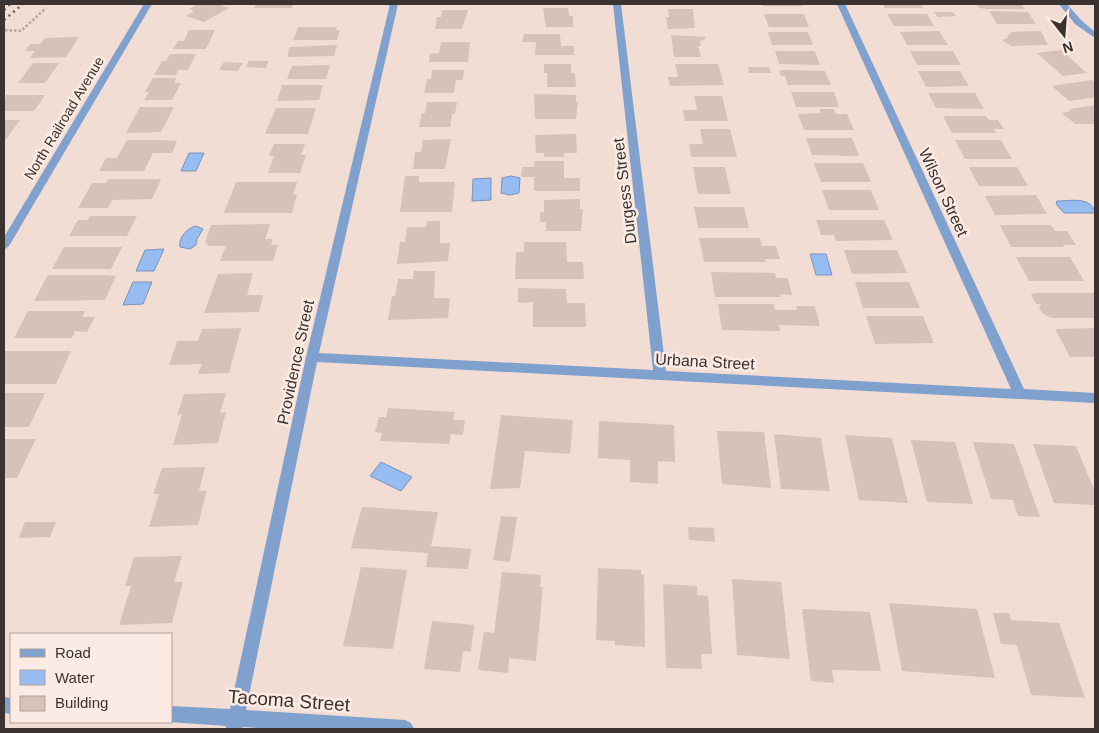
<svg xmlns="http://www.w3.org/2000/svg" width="1099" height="733" font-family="Helvetica,sans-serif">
	<rect width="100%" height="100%" fill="#f2ddd4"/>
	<g fill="#96bcf2" stroke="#7b93b8">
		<polygon points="189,153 204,153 196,171 181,171"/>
		<polygon points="511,176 520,178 519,193 510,195 501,193 502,178"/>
		<polygon points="491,178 491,200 472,201 473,179"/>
		<path d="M1057,201C1070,201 1092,196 1095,213H1064L1056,204Z"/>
		<path d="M196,226L203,229L197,239L196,245L190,249L180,247C178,238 187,228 196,226Z"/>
		<polygon points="164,249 154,271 136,271 145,250"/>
		<polygon points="810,254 826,254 832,275 816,275"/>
		<polygon points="133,282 152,282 143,304 123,305"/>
		<polygon points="381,462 412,477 401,491 370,476"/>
	</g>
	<g fill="#d6c2ba">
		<polygon points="199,4 218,4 229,8 204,22 186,16 194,11 189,9"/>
		<polygon points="256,4 293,4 292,8 254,8"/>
		<polygon points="762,4 801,4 802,6 763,6"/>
		<polygon points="883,4 921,4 923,8 885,8"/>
		<polygon points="976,4 1021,4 1025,9 987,9 979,8"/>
		<polygon points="543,8 568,8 569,16 573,16 573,27 546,27"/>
		<polygon points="668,9 693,9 695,28 668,29 666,17 669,17"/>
		<polygon points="442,10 468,10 462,29 435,29 437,17 441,17"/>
		<polygon points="989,11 1028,12 1036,24 997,24"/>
		<polygon points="934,12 953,12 956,16 938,17"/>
		<polygon points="764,14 804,14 809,27 769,27"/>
		<polygon points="887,14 927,14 934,26 894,26"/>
		<polygon points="298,27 337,27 336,30 340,30 337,40 293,40"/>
		<polygon points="189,30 215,30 206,49 173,49 178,41 184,41"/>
		<polygon points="939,31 948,45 907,45 900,32"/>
		<polygon points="1041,31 1048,45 1011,46 1002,40 1008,38 1007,36 1012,32"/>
		<polygon points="768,32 808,32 813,45 772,45"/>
		<polygon points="524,34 560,34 561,46 574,46 574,55 535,55 536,42 522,42"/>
		<polygon points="671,35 706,37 704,40 700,41 701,46 698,46 701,57 674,57"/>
		<polygon points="79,37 66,57 30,58 35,51 25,51 30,44 40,44 45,38"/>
		<polygon points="441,42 470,42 468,62 429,62 430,54 439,53"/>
		<polygon points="337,45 334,56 287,57 290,47"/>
		<polygon points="1061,50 1087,73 1063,76 1037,53"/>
		<polygon points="775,51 815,51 820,65 779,64"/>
		<polygon points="910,51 953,51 961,65 917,65"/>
		<polygon points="170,54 196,54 188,70 178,70 176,75 154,75 162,61 166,61"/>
		<polygon points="249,61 269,61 266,68 246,67"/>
		<polygon points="224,62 243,63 238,71 219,70"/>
		<polygon points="33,63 59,63 45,83 18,83"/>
		<polygon points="544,64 571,64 571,73 575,73 576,87 547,87 547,73 544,73"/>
		<polygon points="675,64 718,64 724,85 670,86 668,77 678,77"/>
		<polygon points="330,65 326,79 287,79 292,66"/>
		<polygon points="748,67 769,67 771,73 749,73"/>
		<polygon points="432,70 464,70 463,80 456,80 454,93 424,93 427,79 431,79"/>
		<polygon points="783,70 825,71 831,85 788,85 785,76 781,76 779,71"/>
		<polygon points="918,71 960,71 969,86 926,87"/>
		<polygon points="153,78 176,78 174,83 181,83 172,100 144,100 149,92 145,92"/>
		<polygon points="1092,80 1095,83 1095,97 1069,101 1052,86"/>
		<polygon points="282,85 323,85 319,100 277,101"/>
		<polygon points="791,92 834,92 839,107 796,107"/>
		<polygon points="928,93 975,93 984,109 936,108"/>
		<polygon points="534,94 576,95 576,102 578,102 576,119 535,119"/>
		<polygon points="6,95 45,95 34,111 4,111"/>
		<polygon points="694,96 722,96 728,121 685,121 683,110 697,110"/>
		<polygon points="427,102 457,102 455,114 452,114 450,127 419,127 422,113 425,113"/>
		<polygon points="1095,105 1095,124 1075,124 1062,113 1071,111 1069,109"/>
		<polygon points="140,107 174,107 161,132 126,133"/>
		<polygon points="276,108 316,108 308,134 265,134"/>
		<polygon points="819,109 834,109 836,114 847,114 854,130 804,130 798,114 821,113"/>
		<polygon points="943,116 986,116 989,120 998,120 1004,129 994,129 996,133 952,133"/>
		<polygon points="4,120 20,120 4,142"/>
		<polygon points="700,129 730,129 737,157 691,157 689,144 703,144"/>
		<polygon points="576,134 577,153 564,153 564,157 544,157 544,153 536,153 535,135"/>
		<polygon points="806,138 852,138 859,156 812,155"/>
		<polygon points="451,139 445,169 413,169 415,152 421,152 423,140"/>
		<polygon points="127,140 159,140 177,141 172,153 153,153 144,171 99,171 106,158 117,158"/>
		<polygon points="955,140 1001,140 1012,159 965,159"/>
		<polygon points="274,144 305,144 301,155 306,155 300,173 268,173 274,156 269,156"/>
		<polygon points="535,161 564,161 564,178 580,178 580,191 534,191 534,177 521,177 522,167 534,167"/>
		<polygon points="814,163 863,163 871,182 821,182"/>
		<polygon points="693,167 725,167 731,194 698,194"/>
		<polygon points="969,167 1017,167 1028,186 979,186"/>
		<polygon points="405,176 419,176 419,182 455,182 452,212 400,212"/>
		<polygon points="108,179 161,179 152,199 112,200 108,208 78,208 92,183 106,183"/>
		<polygon points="236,182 297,182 293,195 297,194 292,213 224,213"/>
		<polygon points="822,190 871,190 879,210 829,210"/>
		<polygon points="1036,195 1047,214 995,215 985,196"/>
		<polygon points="580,199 580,209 583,209 581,231 546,231 546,222 540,222 540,212 544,212 544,200"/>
		<polygon points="694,207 744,207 749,228 698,228"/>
		<polygon points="90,216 137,216 127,236 69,236 78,220 88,220"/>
		<polygon points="816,220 884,220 893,240 836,241 834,235 821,235"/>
		<polygon points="427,221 440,221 440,243 450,243 448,261 397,264 400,242 405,242 407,227 426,227"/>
		<polygon points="270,224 265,239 273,239 271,245 278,245 273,261 220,261 226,246 209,246 205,242 211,225"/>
		<polygon points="1000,225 1051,225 1055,231 1067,231 1076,245 1063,245 1064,247 1011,247"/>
		<polygon points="699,238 760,238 762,246 776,246 780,259 765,259 766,262 704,262"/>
		<polygon points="524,242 566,242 567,262 583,262 584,279 515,279 516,252 524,252"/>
		<polygon points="64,247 122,247 111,269 52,269"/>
		<polygon points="844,250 897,250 907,273 852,274"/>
		<polygon points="1016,257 1070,257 1084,281 1029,281"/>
		<polygon points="414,271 435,271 434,298 450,298 448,318 388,320 392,296 395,296 398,279 413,279"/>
		<polygon points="711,272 775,273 776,278 788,278 792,295 780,294 781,297 715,297"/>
		<polygon points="253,273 247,295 263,295 259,312 204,313 218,274"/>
		<polygon points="48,275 103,275 116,276 105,300 34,301"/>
		<polygon points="855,282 909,282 920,308 863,308"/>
		<polygon points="518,288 566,289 567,303 585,303 586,327 533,327 533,302 518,303"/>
		<polygon points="1037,293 1095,293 1095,318 1051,318 1042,313 1039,307 1041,304 1036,304 1031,294"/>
		<polygon points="718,304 774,304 775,310 797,310 796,306 815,306 820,326 779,325 780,331 722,330"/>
		<polygon points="28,311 85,311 82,317 95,317 87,332 75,331 72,338 14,338"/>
		<polygon points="866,316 923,316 934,343 875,344"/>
		<polygon points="241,328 229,373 198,374 202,364 169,365 177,341 198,341 202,329"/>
		<polygon points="1095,328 1095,357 1070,357 1055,329"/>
		<polygon points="4,351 71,351 56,384 4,384"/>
		<polygon points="4,393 45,393 29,427 4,427"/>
		<polygon points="226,393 220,413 226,412 218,443 173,445 182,414 177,415 184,394"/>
		<polygon points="388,408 455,412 453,420 465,420 463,435 451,434 449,444 380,441 382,433 375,432 379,417 386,417"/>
		<polygon points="501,415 573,420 570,454 525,451 520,488 490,489"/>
		<polygon points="599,421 674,425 675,462 658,461 658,484 630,482 630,460 598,458"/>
		<polygon points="717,431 764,432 771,488 722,484"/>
		<polygon points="774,434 821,438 830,491 781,489"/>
		<polygon points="845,435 892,438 908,503 859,500"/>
		<polygon points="4,439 36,439 17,478 4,478"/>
		<polygon points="911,440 955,442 973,504 927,502"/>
		<polygon points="973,442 1014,444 1040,517 1018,516 1013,500 991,499"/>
		<polygon points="1033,444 1076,446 1095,492 1095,505 1054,503"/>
		<polygon points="205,467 199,491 207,490 198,525 149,527 159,494 153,494 162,468"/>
		<polygon points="362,507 438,512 431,546 471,549 468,569 426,567 428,553 351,548"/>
		<polygon points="501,516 517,517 510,562 493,560"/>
		<polygon points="25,522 56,522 50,537 19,538"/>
		<polygon points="688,527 714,528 715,542 689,540"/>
		<polygon points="182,556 174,582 183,582 172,623 119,625 131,586 125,586 134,557"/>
		<polygon points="361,567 407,570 393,649 343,646"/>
		<polygon points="598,568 641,570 641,574 644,575 645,647 615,645 615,641 596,640"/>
		<polygon points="502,572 541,575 540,587 543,587 536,661 509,658 508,673 478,670 484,632 494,633"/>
		<polygon points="732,579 781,582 790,659 737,655"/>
		<polygon points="663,584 697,586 697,595 708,596 712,654 701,654 702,669 666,668"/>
		<polygon points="889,603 977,609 995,678 902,671"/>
		<polygon points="802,609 870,612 881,671 832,670 834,683 811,681"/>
		<polygon points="993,613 1009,613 1011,620 1059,623 1085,698 1031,695 1017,645 1001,644"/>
		<polygon points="432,621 474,625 471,652 463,651 460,672 424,669"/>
	</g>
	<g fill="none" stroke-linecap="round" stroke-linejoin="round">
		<polyline stroke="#b6a59e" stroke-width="2.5" stroke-dasharray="2.5 2" stroke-linecap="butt" points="5,30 21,31 46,8"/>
		<g fill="#80a0cd" fill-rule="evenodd">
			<polygon points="144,4 152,4 9,246 4,250 4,237"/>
			<polygon points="390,4 398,4 319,353 653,370 613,4 621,4 666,371 1011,389 837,4 845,4 1024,389 1095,393 1095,403 317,362 246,710 405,720 411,723 414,729 277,729 243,727 242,729 226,729 226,726 169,722 171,722 171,706 230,709 306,357"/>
			<polygon points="1059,4 1067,4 1081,20 1095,32 1095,38 1075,24"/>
			<polygon points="4,697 11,698 11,714 4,713"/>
		</g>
		<g stroke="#6f635e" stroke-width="2.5" stroke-dasharray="2 4" stroke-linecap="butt">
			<polyline points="4,10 10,4"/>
			<polyline points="4,20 23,4"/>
		</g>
	</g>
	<g text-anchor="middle" stroke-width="5" stroke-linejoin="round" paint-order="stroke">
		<g font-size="14" fill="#3b332f" stroke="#fcebe4">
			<text transform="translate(64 118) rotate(-59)" y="5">North Railroad Avenue</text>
		</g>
		<g font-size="16" fill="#3b332f" stroke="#fcebe4">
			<text transform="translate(624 191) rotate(-97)" y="6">Durgess Street</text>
			<text transform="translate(944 192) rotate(65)" y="6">Wilson Street</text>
			<text transform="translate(705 361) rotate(3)" y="6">Urbana Street</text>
			<text transform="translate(295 362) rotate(-78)" y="6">Providence Street</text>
		</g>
		<g font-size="19" fill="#3b332f" stroke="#fcebe4">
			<text transform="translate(289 700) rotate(4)" y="7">Tacoma Street</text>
		</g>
	</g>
	<rect width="1099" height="733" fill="none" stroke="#3b332f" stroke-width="10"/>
	<rect x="10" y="633" width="162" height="90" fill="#fcebe4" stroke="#afa19c"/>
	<rect x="20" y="649" width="25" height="8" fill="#80a0cd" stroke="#afa19c"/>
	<text x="55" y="658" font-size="15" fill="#3b332f">Road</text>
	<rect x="20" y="670" width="25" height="15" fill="#96bcf2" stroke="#afa19c"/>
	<text x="55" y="683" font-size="15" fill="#3b332f">Water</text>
	<rect x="20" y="696" width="25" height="15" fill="#d6c2ba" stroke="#afa19c"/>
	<text x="55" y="708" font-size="15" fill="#3b332f">Building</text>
	<g transform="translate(1064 35) rotate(163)" stroke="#fcebe4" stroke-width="4" paint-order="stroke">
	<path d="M0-4L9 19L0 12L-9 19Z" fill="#3b332f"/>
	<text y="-8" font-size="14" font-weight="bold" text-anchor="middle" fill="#3b332f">N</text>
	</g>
</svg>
